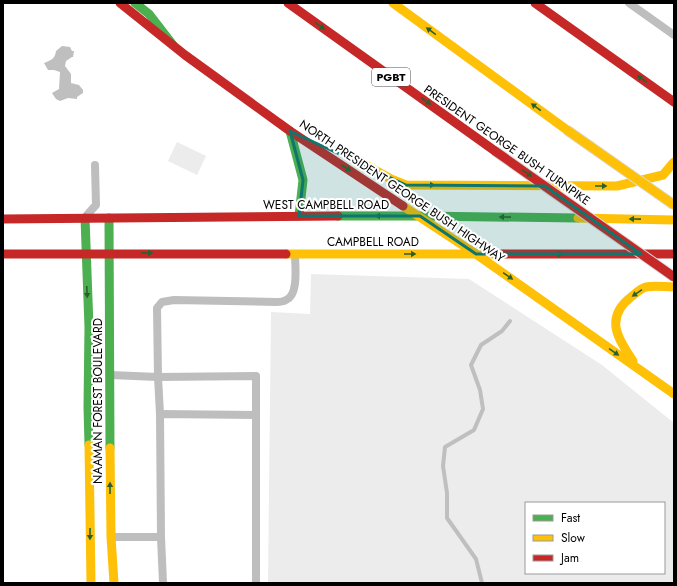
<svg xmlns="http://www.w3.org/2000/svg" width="677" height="586" font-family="Jost,sans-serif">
	<rect width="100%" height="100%" fill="#fff"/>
	<g fill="#ececec" fill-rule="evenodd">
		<polygon points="177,142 206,156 197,175 168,161"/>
		<path d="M311,274L469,279L602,365L674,423V583H268L271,312L310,314ZM526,503H664V573H526Z"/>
	</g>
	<path fill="#bfbfbf" d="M62,46L70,47L72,51H74L73,57H72L66,61L65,66L71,74V83L79,85L83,90V93L77,97V99L68,98L60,101L56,99L52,93L59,89L60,72L54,70H48L44,63C51,60 55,59 56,51Z"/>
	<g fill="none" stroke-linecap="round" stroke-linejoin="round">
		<polyline stroke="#bfbfbf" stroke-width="4" points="482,583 476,559 447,518 447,493 443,466 445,447 474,430 483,409 480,390 471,365 481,345 502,331 510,321"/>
		<g stroke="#bebebe" stroke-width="8">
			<polyline points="629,3 674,35"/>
			<polyline points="87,215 96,205 95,165"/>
			<path d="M110,375L158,377L157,308L162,302L174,300L276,302C279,302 283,302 286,300C299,295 295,266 295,254"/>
			<polyline points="160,414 158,377 256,376 256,415"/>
			<polyline points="112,537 161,537"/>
			<polyline points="163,583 161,537 160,414 256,415 256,583"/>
		</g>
		<g stroke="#4caf50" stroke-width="9">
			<polyline points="135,3 149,14 173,45"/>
			<polyline points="290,131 303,180 299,216"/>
			<polyline points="338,216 420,216 578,218"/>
			<polyline points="85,218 89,327 88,407 89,445"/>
			<polyline points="109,218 110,448"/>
		</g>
		<g stroke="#ffc107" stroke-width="9">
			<polyline points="393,3 567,130"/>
			<polyline points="364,164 391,179 406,185 617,186 663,175 674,162"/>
			<polyline points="403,206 476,254 674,394"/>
			<polyline points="578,218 674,220"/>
			<polyline points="286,254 503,254"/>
			<path d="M633,361C618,339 604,318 631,297C635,294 641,288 646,287C655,285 665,287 674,287"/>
			<polyline points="89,445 91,583"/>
			<polyline points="110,448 111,537 114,583"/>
		</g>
		<g stroke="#c62828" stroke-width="9">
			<polyline points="120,3 185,55 290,131 403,206"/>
			<polyline points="288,3 495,151"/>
			<polyline points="535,3 674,102"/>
			<polyline points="3,219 338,216"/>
			<polyline points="3,254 286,254"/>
			<polyline points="503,254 674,254"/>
		</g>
		<g stroke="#dbdbdb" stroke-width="11" stroke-linecap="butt">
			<polyline id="slow-bridge" points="567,130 674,205"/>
		</g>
		<g stroke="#dbdbdb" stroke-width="11" stroke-linecap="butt">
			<polyline id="jam-bridge" points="495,151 674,277"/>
		</g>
		<use href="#slow-bridge" stroke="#ffc107" stroke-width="9"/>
		<use href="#jam-bridge" stroke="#c62828" stroke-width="9"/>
	</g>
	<defs><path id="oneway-solid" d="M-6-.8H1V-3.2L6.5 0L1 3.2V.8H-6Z"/></defs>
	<g fill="#2a602c">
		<use href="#oneway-solid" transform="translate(320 26) rotate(36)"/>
		<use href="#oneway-solid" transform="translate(431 31) rotate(-144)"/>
		<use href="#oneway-solid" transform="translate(642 79) rotate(-145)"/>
		<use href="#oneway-solid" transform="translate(426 101) rotate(35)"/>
		<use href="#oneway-solid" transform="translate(536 107) rotate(-144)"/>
		<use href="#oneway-solid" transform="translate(346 168) rotate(33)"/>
		<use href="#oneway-solid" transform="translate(527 173) rotate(35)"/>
		<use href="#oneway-solid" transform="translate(429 185) rotate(1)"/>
		<use href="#oneway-solid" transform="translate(601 186)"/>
		<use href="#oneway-solid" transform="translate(381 216) rotate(180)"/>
		<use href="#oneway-solid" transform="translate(505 217) rotate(-179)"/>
		<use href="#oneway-solid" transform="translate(635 219) rotate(-179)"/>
		<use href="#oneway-solid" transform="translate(147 253) rotate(1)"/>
		<use href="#oneway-solid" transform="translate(410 254)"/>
		<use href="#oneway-solid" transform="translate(557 254)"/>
		<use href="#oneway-solid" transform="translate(508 276) rotate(35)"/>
		<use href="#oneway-solid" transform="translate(87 292) rotate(88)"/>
		<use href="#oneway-solid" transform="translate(637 293) rotate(146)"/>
		<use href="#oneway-solid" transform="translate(614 352) rotate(35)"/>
		<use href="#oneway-solid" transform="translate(110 488) rotate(-90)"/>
		<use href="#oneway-solid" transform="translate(90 534) rotate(90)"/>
	</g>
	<path fill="#0f766e" fill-opacity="0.2" stroke="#0f766e" stroke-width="3" stroke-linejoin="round" d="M290,131L406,185L545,186L641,254H476L420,216H299L303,180Z"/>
	<g text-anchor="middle" stroke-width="4" stroke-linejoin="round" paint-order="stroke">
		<rect fill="#fff" stroke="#4c4c4c" stroke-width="1" x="372" y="68" width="38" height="18" rx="3"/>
		<g font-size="11" font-weight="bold" fill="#000">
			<text x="391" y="81">PGBT</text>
		</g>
		<g font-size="12" fill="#000" stroke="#fff">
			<text transform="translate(507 145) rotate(35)" y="4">PRESIDENT GEORGE BUSH TURNPIKE</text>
			<text transform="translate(402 191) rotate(34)" y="4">NORTH PRESIDENT GEORGE BUSH HIGHWAY</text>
			<text x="326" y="209">WEST CAMPBELL ROAD</text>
			<text x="373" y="246">CAMPBELL ROAD</text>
			<text transform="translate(98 401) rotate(-90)" y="4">NAAMAN FOREST BOULEVARD</text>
		</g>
	</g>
	<rect width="677" height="586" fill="none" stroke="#000000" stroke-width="8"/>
	<rect x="525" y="502" width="140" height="72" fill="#ffffff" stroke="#999999"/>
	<rect x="533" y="515" width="20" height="6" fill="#4caf50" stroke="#999999"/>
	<text x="561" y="522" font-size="12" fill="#000000">Fast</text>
	<rect x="533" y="535" width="20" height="6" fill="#ffc107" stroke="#999999"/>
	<text x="561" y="542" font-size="12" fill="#000000">Slow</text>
	<rect x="533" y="555" width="20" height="6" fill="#c62828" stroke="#999999"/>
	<text x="561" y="562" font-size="12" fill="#000000">Jam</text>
</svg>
